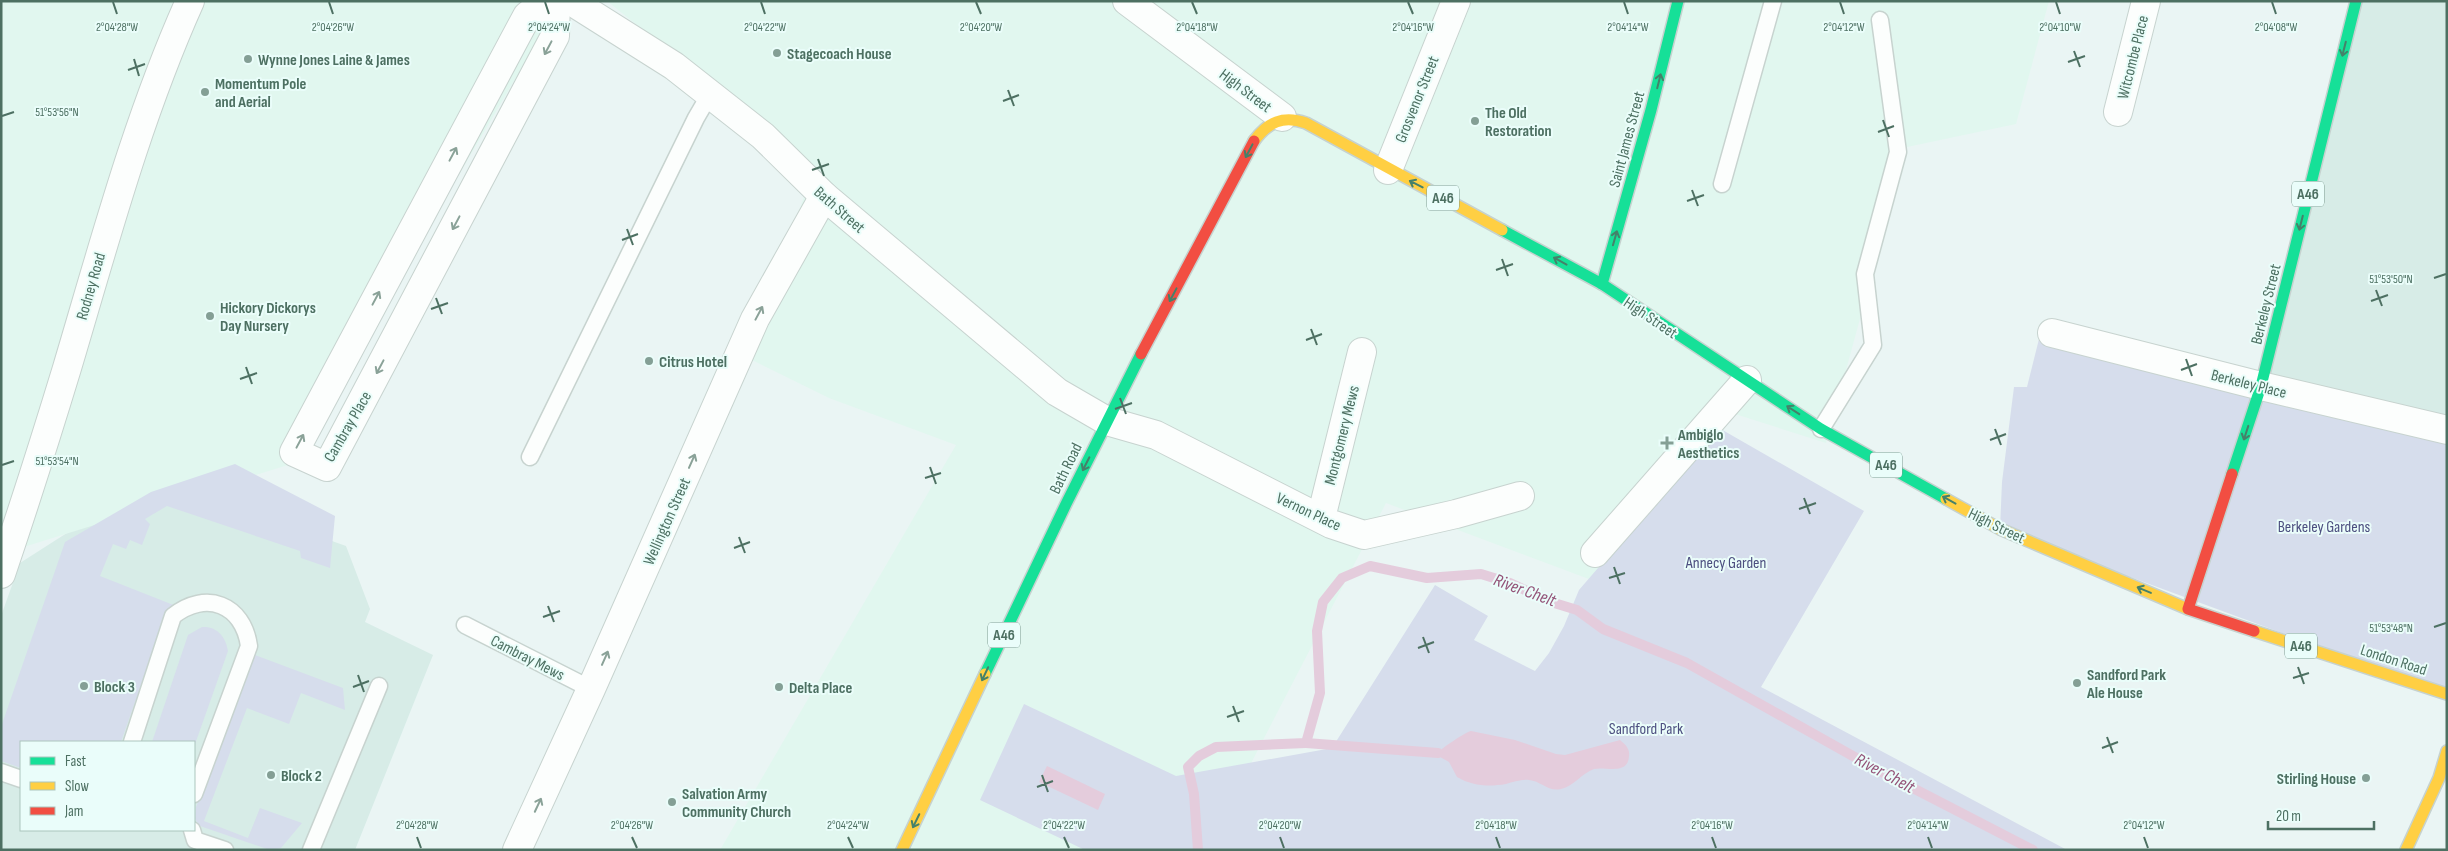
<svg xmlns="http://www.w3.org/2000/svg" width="2448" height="851" font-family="'Sofia Sans Condensed',sans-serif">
	<rect width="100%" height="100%" fill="#eaf5f4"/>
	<g fill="#d7ece7" fill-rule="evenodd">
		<polygon points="2356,1 2447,1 2447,694 2261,386"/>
		<path d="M166,482L346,546L370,609L365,622L433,655L355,850H1V616L20,563L70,531ZM21,742H194V830H21Z"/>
	</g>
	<g fill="#e1f7ef">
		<polygon points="1,1 561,1 288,465 1,554"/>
		<polygon points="607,1 2049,1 2016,124 1907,147 1826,443 1735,414 1605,585 1386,503 1206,850 720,850 956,445 829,398 744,356 815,168"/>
	</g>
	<g fill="#d6ddec">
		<polygon points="2041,331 2447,430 2447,694 2000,529 2002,482 2014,387 2027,387"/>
		<polygon points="1719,428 1864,511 1761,687 2067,850 1085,850 980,800 1024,704 1176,776 1332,748 1435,585 1488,616 1474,640 1535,671 1549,653 1564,626 1579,590"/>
		<polygon points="235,464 335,516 330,568 301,558 300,551 167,506 145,519 150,524 142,545 130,540 126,549 113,544 100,576 176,606 166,613 121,742 21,742 21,768 1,761 1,727 65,542 151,492"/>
		<path d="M202,627C217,626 226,637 228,651L194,747V742H152L188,635Z"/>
		<polygon points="255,655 343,688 345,710 301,693 289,724 247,708 204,821 248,838 260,808 302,823 281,848 270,850 200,826 195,819 196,807"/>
	</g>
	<g fill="#e4ccdc">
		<path d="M1471,731L1515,740L1556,754L1565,755L1620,740C1626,745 1630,749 1629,756C1628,776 1605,766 1594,769C1582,773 1574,786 1561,789C1548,792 1541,781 1529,780C1522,779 1513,782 1506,784C1489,787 1472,786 1457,777L1449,762L1440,757L1438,753C1440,749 1466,732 1471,731Z"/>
		<polygon points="1047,766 1105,794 1098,810 1039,782"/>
	</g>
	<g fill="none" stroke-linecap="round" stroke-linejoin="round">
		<g stroke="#e4ccdc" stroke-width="10">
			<polyline points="1306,743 1438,753"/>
			<polyline points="1198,850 1194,794 1188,767 1199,756 1216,747 1306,743 1320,693 1317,631 1323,602 1342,578 1370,566 1427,578 1481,574 1510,583 1551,602 1577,610 1603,629 1687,663 1876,769 2033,850"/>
		</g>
		<g stroke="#c7d3cf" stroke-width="19">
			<g id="lane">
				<polyline points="1722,184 1773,1"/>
				<polyline points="1821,429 1873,345 1865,274 1898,152 1880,20"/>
				<polyline points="530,457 696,118 710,94"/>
				<polyline points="465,625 591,689"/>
				<path d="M132,742L173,616C206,590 243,604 249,646L194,794"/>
				<polyline points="1,772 21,779"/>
				<polyline points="192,830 195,840 225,850"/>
				<polyline points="311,850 379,686"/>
			</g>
		</g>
		<g stroke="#c7d3cf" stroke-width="30">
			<g id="street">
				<polyline points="545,1 527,16 294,452 327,467 555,36 556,1"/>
				<polyline points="571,1 674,66 763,136 824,196 1057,392 1107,421 1156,435 1331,524 1364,535 1456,514 1520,496"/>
				<polyline points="1127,1 1282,117"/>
				<polyline points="2118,112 2146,1"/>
				<polyline points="1388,170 1456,1"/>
				<polyline points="2052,333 2261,386 2447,430"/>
				<polyline points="1321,518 1362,352"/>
				<polyline points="1595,553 1747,380"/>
				<path d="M1,574C24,506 46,437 67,368C104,244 137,119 190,1"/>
				<polyline points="517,850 591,689 755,319 824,196"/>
			</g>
		</g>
		<g stroke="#c6d2cf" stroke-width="14">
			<g id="fast">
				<polyline points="1502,230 1602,284 1821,429 1946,499"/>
				<polyline points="1602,284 1651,110 1678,1"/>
				<polyline points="2232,474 2261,386 2356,1"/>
				<polyline points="985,674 1066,504 1141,354"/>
			</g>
		</g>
		<g stroke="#c6d2cf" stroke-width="14">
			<g id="slow">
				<path d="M1254,141C1268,122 1283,115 1306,123L1502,230"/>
				<polyline points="1946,499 2000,529 2188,609"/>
				<polyline points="2254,631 2447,694"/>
				<polyline points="902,850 985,674"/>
				<polyline points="2406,850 2439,778 2447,751"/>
			</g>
		</g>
		<g stroke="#c6d2cf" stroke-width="14">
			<g id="jam">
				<polyline points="1141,354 1254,141"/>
				<polyline points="2232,474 2188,609 2254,631"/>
			</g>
		</g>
		<use href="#lane" stroke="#fcfefd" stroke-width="16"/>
		<use href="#street" stroke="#fcfefd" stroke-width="28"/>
		<use href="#fast" stroke="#16e098" stroke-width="11"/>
		<use href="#slow" stroke="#ffcf43" stroke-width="11"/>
		<use href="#jam" stroke="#f24e42" stroke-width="11"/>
	</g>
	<defs><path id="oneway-shaft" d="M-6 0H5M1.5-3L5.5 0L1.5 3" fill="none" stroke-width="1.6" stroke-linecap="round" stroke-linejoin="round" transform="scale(1.25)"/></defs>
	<g stroke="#8aa298">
		<use href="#oneway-shaft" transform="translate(548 48) rotate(118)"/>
		<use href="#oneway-shaft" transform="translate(453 154) rotate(-62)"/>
		<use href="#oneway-shaft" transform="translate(456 223) rotate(118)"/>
		<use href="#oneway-shaft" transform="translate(376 298) rotate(-62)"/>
		<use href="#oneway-shaft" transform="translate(759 313) rotate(-62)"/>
		<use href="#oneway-shaft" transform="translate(380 367) rotate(118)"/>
		<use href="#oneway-shaft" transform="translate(300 441) rotate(-62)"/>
		<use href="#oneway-shaft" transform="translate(692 461) rotate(-66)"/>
		<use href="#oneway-shaft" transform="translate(605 658) rotate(-66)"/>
		<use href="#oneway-shaft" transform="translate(538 805) rotate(-65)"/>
	</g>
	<g stroke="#45816a">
		<use href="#oneway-shaft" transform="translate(2344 49) rotate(104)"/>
		<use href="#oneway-shaft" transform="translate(1659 81) rotate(-76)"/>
		<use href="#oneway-shaft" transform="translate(1249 151) rotate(118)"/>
		<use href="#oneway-shaft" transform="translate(1416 184) rotate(-153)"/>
		<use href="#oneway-shaft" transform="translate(2301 223) rotate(104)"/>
		<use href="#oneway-shaft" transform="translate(1615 238) rotate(-74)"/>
		<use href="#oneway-shaft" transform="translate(1560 261) rotate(-151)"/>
		<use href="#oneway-shaft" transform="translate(1173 295) rotate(118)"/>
		<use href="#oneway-shaft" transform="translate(1793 410) rotate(-147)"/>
		<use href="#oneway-shaft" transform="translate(2246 433) rotate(108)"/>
		<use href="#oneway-shaft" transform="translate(1086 464) rotate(117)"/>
		<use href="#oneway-shaft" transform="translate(1949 500) rotate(-151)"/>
		<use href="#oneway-shaft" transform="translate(2144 590) rotate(-157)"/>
		<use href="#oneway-shaft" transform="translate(985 674) rotate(115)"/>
		<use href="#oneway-shaft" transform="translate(916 821) rotate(116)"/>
	</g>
	<path fill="none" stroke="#4d7062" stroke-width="2" d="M113,2L117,14M329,2L333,14M545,2L549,14M761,2L765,14M976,2L981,14M1192,2L1197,14M1408,2L1413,14M1624,2L1628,14M1840,2L1844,14M2056,2L2060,14M2272,2L2276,14M2074,51L2080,67M134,59L139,76M2068,62L2085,56M128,70L145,64M1008,90L1014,106M1003,101L1019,95M2,116L14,112M1883,120L1889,137M1878,132L1894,126M818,159L824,176M812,170L829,164M1692,190L1698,206M1687,201L1704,195M627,229L633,245M622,240L638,234M1502,259L1508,276M1496,270L1513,264M2434,278L2446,274M2376,290L2382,306M436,298L442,314M2371,301L2388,295M431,309L448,303M1311,329L1317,345M1306,340L1322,334M2186,359L2192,376M246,367L252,384M2181,370L2197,364M240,379L257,373M1120,398L1126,414M1115,409L1132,403M1995,429L2001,445M1990,440L2006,434M2,465L14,461M930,467L936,484M925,478L941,473M1804,498L1810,514M1799,509L1816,503M739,537L745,553M734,548L750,542M1614,567L1620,584M1609,578L1625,573M548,606L554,622M543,617L560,611M2434,627L2446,623M1423,637L1429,653M1418,648L1434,642M2298,667L2304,684M358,675L364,692M2293,678L2309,673M353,687L369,681M1233,706L1239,722M1227,717L1244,711M2107,737L2113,753M2102,748L2118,742M1042,775L1048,792M1037,787L1053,781M417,837L421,848M632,837L637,848M848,837L853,848M1064,837L1069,848M1280,837L1284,848M1496,837L1500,848M1712,837L1716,848M1928,837L1932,848M2144,837L2148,848"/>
	<g fill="#849f95" stroke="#eafdfa" stroke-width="2">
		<circle cx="777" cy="53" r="5"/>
		<circle cx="248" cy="59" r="5"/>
		<circle cx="205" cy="92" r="5"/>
		<circle cx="1475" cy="121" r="5"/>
		<circle cx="210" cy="316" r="5"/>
		<circle cx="649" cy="361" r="5"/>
		<path d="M1664.5 435.5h5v5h5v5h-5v5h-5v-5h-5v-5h5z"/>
		<circle cx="2077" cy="683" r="5"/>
		<circle cx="84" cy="686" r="5"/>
		<circle cx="779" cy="687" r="5"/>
		<circle cx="271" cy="775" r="5"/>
		<circle cx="2366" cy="778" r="5"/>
		<circle cx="672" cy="802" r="5"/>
	</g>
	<g text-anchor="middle" stroke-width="4" stroke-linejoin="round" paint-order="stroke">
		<g fill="#eafdfa" stroke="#7c9a90" stroke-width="1">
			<rect x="2292" y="181.5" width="32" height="25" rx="4"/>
			<rect x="1427" y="185.5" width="32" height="25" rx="4"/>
			<rect x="1870" y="452.5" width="32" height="25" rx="4"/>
			<rect x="988" y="622.5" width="32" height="25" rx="4"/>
			<rect x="2285" y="633.5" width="32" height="25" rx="4"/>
		</g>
		<g font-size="15" font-weight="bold" fill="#4d7062">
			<text x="2308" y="199">A46</text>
			<text x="1443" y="203">A46</text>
			<text x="1886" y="470">A46</text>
			<text x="1004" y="640">A46</text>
			<text x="2301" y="651">A46</text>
		</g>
		<g font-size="16" font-weight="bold" fill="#4d7062" stroke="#eafdfa" text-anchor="start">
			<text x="787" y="59">Stagecoach House</text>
			<text x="258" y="65">Wynne Jones Laine &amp; James</text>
			<text x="215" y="89">Momentum Pole<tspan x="215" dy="18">and Aerial</tspan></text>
			<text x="1485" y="118">The Old<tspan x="1485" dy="18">Restoration</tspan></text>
			<text x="220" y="313">Hickory Dickorys<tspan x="220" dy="18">Day Nursery</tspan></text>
			<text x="659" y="367">Citrus Hotel</text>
			<text x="1678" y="440">Ambiglo<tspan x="1678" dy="18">Aesthetics</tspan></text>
			<text x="2087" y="680">Sandford Park<tspan x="2087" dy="18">Ale House</tspan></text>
			<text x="94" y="692">Block 3</text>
			<text x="789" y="693">Delta Place</text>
			<text x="281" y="781">Block 2</text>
			<text x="2356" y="784" text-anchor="end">Stirling House</text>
			<text x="682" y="799">Salvation Army<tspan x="682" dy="18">Community Church</tspan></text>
		</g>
		<g font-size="16" fill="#4d7062" stroke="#eafdfa">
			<text transform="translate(2132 57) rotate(-76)" y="6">Witcombe Place</text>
			<text transform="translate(1246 90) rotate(37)" y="6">High Street</text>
			<text transform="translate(1416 99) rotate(-68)" y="6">Grosvenor Street</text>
			<text transform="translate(1626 139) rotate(-75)" y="6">Saint James Street</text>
			<text transform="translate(840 209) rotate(41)" y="6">Bath Street</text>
			<text transform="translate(90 286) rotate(-74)" y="6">Rodney Road</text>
			<text transform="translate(2265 304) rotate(-76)" y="6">Berkeley Street</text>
			<text transform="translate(1651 317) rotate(34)" y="6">High Street</text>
			<text transform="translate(2249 383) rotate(14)" y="6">Berkeley Place</text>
			<text transform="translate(347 426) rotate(-60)" y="6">Cambray Place</text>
			<text transform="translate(1341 435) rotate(-76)" y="6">Montgomery Mews</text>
			<text transform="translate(1065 468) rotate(-64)" y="6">Bath Road</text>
			<text transform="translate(1309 511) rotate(25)" y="6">Vernon Place</text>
			<text transform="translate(666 521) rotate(-66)" y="6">Wellington Street</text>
			<text transform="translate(1997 525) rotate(26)" y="6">High Street</text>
			<text transform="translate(528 657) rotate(27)" y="6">Cambray Mews</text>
			<text transform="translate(2394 659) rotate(18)" y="6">London Road</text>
		</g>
		<g font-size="16" fill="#4c4e7f" stroke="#eafdfa">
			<text x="2324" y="532">Berkeley Gardens</text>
			<text x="1726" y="568">Annecy Garden</text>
			<text x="1646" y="734">Sandford Park</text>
		</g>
		<g font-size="18" font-style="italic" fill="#945378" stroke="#eafdfa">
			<text transform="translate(1525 590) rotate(20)" y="6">River Chelt</text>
			<text transform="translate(1885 773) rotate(28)" y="6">River Chelt</text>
		</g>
	</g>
	<g font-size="12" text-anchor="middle" fill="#4d7062" stroke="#eafdfa" stroke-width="4" stroke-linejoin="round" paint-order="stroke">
		<text x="2276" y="31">2°04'08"W</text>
		<text x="117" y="31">2°04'28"W</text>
		<text x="333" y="31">2°04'26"W</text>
		<text x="549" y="31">2°04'24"W</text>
		<text x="765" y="31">2°04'22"W</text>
		<text x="981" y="31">2°04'20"W</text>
		<text x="1197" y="31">2°04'18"W</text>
		<text x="1413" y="31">2°04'16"W</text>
		<text x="1628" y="31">2°04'14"W</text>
		<text x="1844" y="31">2°04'12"W</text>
		<text x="2060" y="31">2°04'10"W</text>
		<text x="57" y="116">51°53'56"N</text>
		<text x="2391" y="283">51°53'50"N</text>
		<text x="57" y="465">51°53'54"N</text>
		<text x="2391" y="632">51°53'48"N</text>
		<text x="417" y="829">2°04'28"W</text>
		<text x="632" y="829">2°04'26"W</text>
		<text x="848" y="829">2°04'24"W</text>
		<text x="1064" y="829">2°04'22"W</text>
		<text x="1280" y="829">2°04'20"W</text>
		<text x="1496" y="829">2°04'18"W</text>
		<text x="1712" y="829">2°04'16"W</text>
		<text x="1928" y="829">2°04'14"W</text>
		<text x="2144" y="829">2°04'12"W</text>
	</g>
	<rect width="2448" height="851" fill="none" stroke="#4d7062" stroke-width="5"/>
	<rect x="20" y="741" width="175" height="90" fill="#eafdfa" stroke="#abc5bd"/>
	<rect x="30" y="757" width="25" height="8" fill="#16e098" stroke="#abc5bd"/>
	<text x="65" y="766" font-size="15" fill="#4d7062">Fast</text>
	<rect x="30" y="782" width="25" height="8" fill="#ffcf43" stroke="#abc5bd"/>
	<text x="65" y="791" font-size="15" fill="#4d7062">Slow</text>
	<rect x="30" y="807" width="25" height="8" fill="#f24e42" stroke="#abc5bd"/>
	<text x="65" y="816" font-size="15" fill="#4d7062">Jam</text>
	<path d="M2268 821v8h106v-8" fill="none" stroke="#4d7062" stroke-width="2.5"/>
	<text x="2276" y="821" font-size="15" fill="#4d7062" stroke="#eafdfa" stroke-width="4" paint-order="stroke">20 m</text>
</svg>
